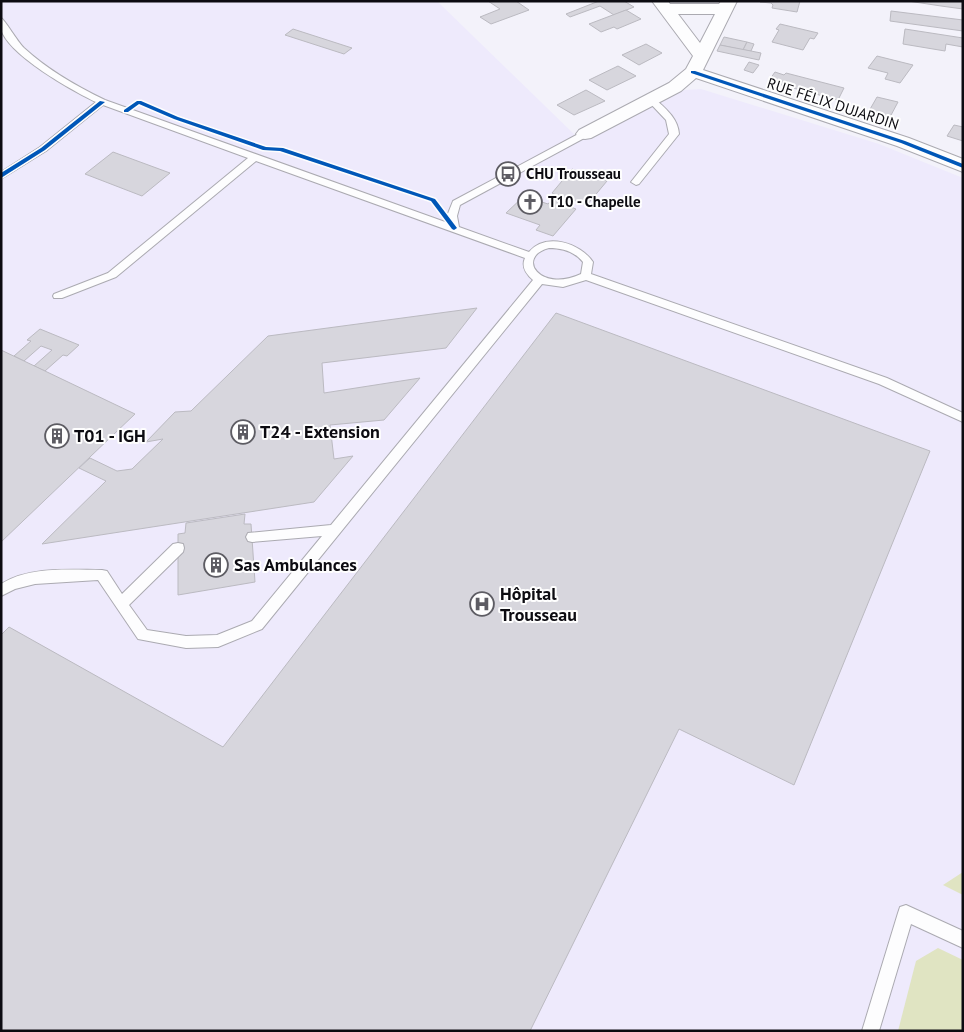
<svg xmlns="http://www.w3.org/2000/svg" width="964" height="1032" font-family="'PT Sans',sans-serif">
	<rect width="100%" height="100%" fill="#f3f2fa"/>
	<polygon fill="#eeeafc" points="1,1 437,1 578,138 651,100 685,90 701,89 879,144 963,178 963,1031 1,1031"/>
	<g fill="#e0e4c2">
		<polygon points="963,872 963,895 943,885"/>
		<polygon points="938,948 963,960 963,1031 898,1031 916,961"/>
	</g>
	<g fill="#d7d6dd" stroke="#bbbac1">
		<polygon points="488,1 516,1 529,10 491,24 480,17 500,9"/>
		<polygon points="599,1 624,1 634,7 614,15 600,6 570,17 566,14"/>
		<polygon points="800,1 797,12 772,8 773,5 771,3 760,2"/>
		<polygon points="908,1 963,1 963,9 941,6"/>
		<polygon points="626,10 641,19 617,29 614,27 601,32 589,24"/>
		<polygon points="891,11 963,20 963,31 890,21"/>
		<polygon points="780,24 818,33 814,39 810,38 803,50 772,42 779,30 776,29"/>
		<polygon points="293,29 352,48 344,54 285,35"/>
		<polygon points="905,29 963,38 963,47 946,44 945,51 903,44"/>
		<polygon points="724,37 747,42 743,50 720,45"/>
		<polygon points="747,42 754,44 751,51 743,50"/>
		<polygon points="646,44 662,53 639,65 622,55"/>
		<polygon points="720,45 751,51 761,53 759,60 717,51"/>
		<polygon points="877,56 913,65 900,83 885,79 888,73 868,68"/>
		<polygon points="749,62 759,65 753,73 744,70"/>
		<polygon points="618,66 636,76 607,90 589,80"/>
		<polygon points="775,72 784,75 786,73 844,88 838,100 778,84 779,82 770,79"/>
		<polygon points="586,90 605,101 574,115 557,105"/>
		<polygon points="877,97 898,102 890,117 869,111"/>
		<polygon points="954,125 963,127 963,141 947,136"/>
		<polygon points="113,152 170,173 142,196 85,174"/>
		<polygon points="572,169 607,181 587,205 573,200 568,206 576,209 553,236 536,230 540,225 506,213 524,196 548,204 556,195 552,193"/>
		<polygon points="477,308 446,348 322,363 324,393 420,378 384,420 330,425 334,459 353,456 314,502 42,544 106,481 79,468 90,458 117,471 132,469 163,439 146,442 175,412 191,411 268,336"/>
		<polygon points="556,313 930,451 794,785 679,729 530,1031 1,1031 1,635 9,627 223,747"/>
		<polygon points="40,329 79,345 67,356 63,355 45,371 34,366 52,350 41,346 24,361 14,356 31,341 27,340"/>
		<polygon points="1,350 135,414 1,542"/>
		<polygon points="245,514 244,524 251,524 255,582 178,595 178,534 185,533 186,523"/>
	</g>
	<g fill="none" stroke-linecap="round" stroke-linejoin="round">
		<g stroke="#abaab1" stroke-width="2">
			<g id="lane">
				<path d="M1,18C5,20 17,41 24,48C48,70 76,86 105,100L448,223L447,216L453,201L582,132H588V136L460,205L457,216L459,227L529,252C546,232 580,243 593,262L591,274L887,378L963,413V422L879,384L586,280L563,287L542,284L262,629L218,647L186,648L138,639L98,580L35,584L15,589L1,596V584C30,566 70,570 102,570L107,571L122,594L173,544L178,543L183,544L184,548L183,552L129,605L147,630L186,636L217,635L252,621L322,536L252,542L248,541L246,537L248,533L331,525L533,280C526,274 521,267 525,258L256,161L116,277L62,298H54L53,296L54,294L108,273L248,158L103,105L46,151L1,179V172L40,147L96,102C73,91 8,55 1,29C0,26 1,21 1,18ZM549,248C562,248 574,251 583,262L581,274C540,293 515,257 549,248Z"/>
				<path d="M651,97L654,98C665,108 678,118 679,134L639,184L636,185L631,182L669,134L666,120L647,100Z"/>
				<polygon points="906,905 963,931 963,948 911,924 879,1031 862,1031 898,913 900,907"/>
			</g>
		</g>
		<g stroke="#abaab1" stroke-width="2">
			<path id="street" d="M652,1H668L670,4H719L721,1H737L703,70L909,138L963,159V172L897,146L696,78L681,91L591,138L585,139L579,138L576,134L579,130L669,83L686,69L693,56ZM678,14H715L700,43Z"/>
		</g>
		<use href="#lane" fill="#fdfdfe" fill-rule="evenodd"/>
		<use href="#street" fill="#fdfdfe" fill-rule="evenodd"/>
		<g stroke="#fefefe" stroke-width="3">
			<g id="cycleway">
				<polygon points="691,71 695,71 905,141 963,164 963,168 901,143 691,73"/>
				<polygon points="100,101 105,102 45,150 1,178 1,173 41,148"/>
				<polygon points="137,101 141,101 178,117 266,147 283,148 435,199 457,228 454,230 452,229 431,201 280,151 263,150 174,119 139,104 128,112 124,112 124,110"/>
			</g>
		</g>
		<use href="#cycleway" fill="#0057b8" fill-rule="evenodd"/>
	</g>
	<defs>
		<g id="bus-ring" transform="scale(1.25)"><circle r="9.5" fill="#fefefe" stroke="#5d5c63" stroke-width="1.5"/><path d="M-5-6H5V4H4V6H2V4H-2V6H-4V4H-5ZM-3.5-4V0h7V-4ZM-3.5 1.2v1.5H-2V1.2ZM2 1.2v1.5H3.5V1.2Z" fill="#5d5c63"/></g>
		<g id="church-ring" transform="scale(1.25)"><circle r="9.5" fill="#fefefe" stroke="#5d5c63" stroke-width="1.5"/><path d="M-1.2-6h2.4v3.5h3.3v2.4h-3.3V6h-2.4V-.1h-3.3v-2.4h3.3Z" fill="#5d5c63"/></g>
		<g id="building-ring" transform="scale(1.25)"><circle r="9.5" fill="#fefefe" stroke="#5d5c63" stroke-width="1.5"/><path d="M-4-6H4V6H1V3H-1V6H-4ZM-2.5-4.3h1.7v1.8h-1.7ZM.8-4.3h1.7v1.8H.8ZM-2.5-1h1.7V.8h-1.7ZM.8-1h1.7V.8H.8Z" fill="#5d5c63"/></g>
		<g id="hospital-ring" transform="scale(1.25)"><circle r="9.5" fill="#fefefe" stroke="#5d5c63" stroke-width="1.5"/><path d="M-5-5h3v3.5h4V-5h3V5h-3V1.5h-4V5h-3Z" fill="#5d5c63"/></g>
	</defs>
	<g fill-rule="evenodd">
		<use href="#bus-ring" x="508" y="174"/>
		<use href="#church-ring" x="530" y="202"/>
		<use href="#building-ring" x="243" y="432"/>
		<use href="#building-ring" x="57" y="436"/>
		<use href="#building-ring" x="216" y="565"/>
		<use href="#hospital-ring" x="482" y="604"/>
	</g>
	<g text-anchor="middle" stroke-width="4" stroke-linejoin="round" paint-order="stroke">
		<g font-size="15" fill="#0c0b11" stroke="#fefefe">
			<text transform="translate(833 104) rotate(18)" y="5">RUE FÉLIX DUJARDIN</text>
		</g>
		<g font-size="15" font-weight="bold" fill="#0c0b11" stroke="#fefefe" text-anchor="start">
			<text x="526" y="179">CHU Trousseau</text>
			<text x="548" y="207">T10 - Chapelle</text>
		</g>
		<g font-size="18" font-weight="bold" fill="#0c0b11" stroke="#fefefe" text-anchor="start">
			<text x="260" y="438">T24 - Extension</text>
			<text x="74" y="442">T01 - IGH</text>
			<text x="234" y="571">Sas Ambulances</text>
			<text x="500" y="600">Hôpital<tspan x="500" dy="21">Trousseau</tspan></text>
		</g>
	</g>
	<rect width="964" height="1032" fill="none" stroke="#0c0b11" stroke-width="5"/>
</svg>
